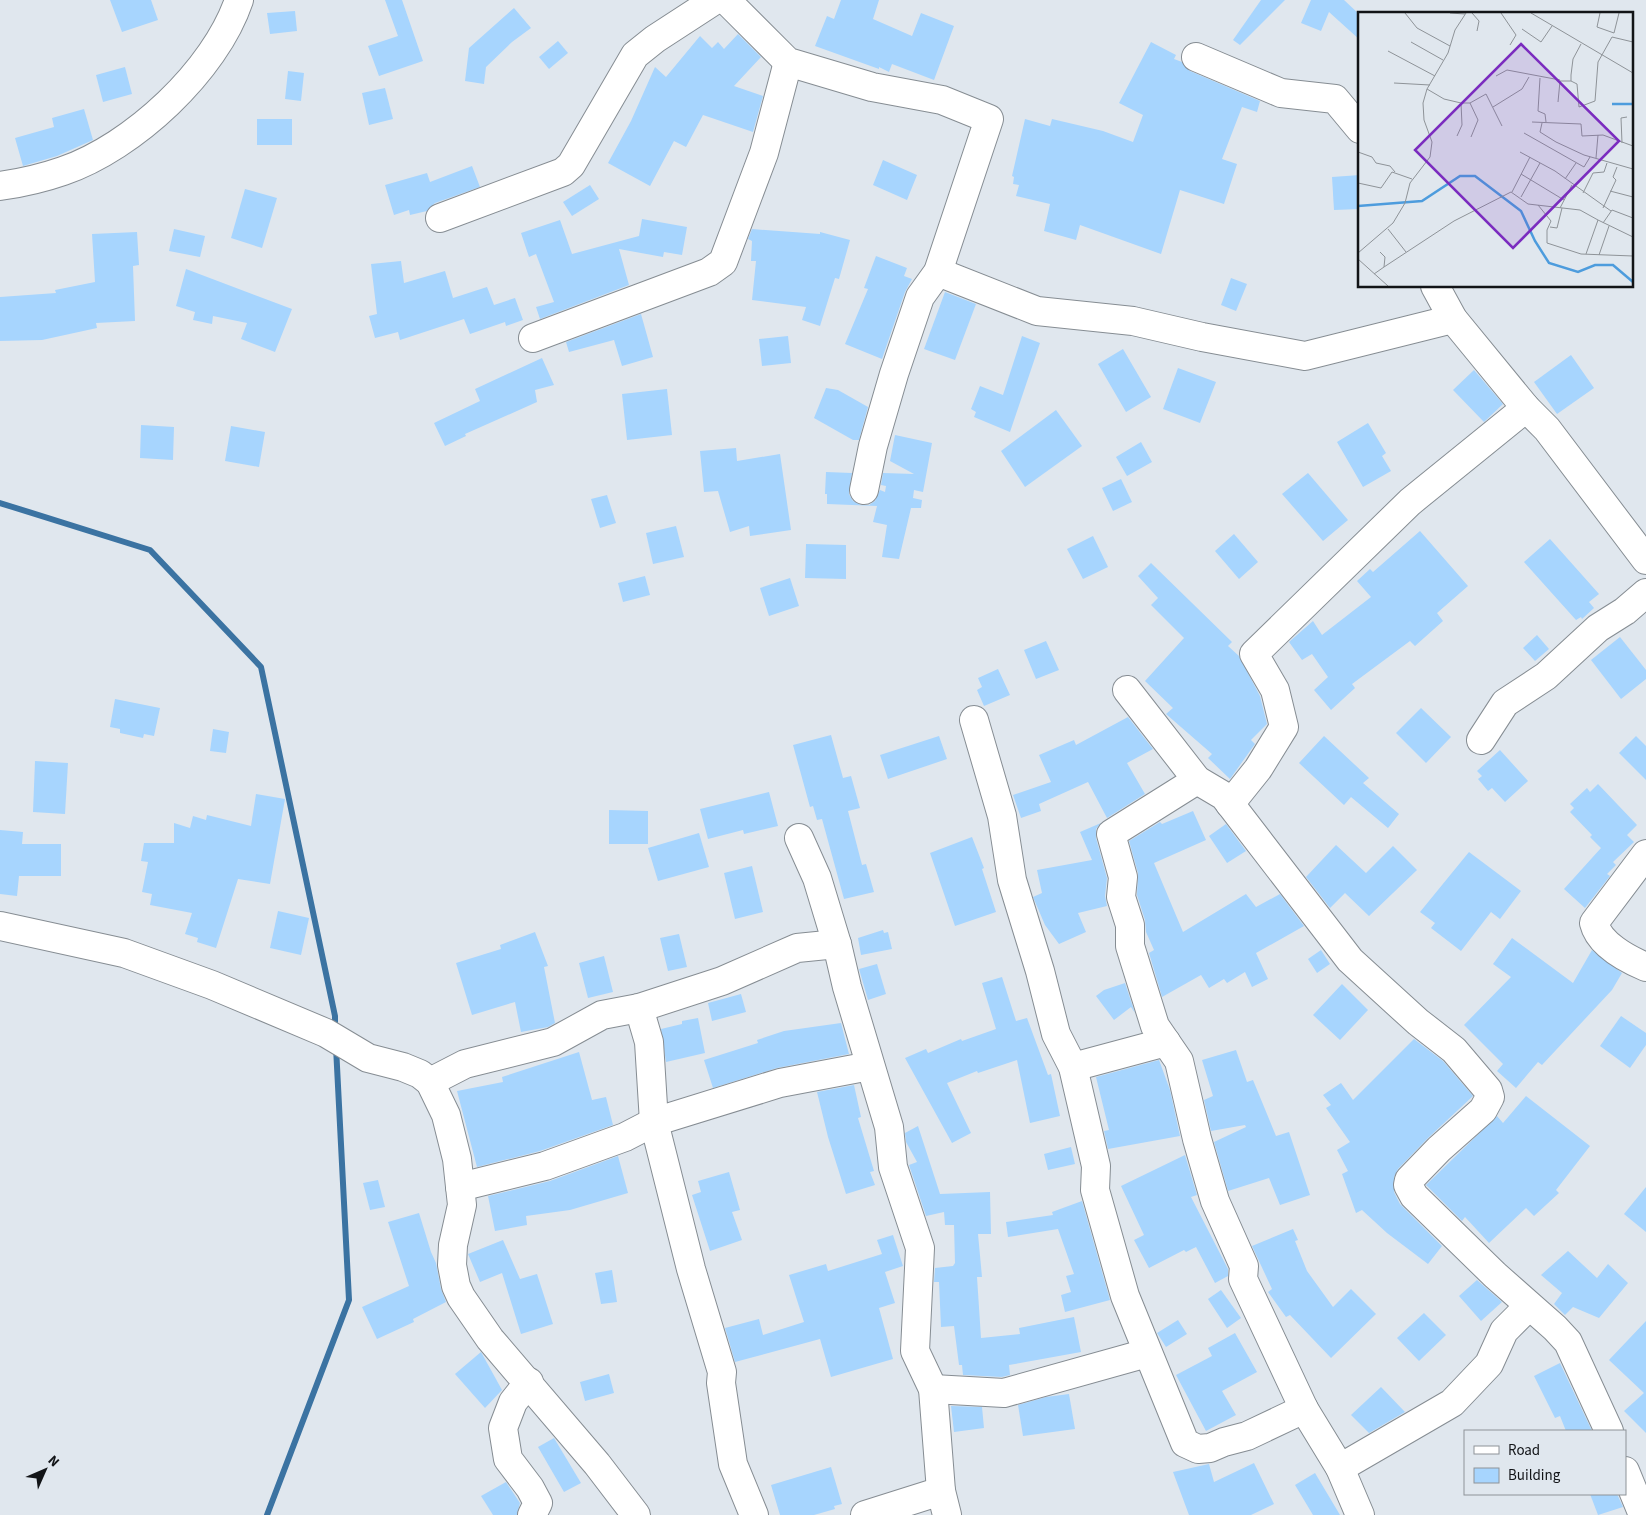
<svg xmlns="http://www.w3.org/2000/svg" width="1646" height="1515" font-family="'Source Sans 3',sans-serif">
	<rect width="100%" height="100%" fill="#e0e7ee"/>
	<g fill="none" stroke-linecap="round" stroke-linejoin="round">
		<g stroke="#3b73a2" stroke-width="6">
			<polyline points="0,503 150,550 261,667 335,1016 335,1029"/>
			<polyline points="267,1515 349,1300 336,1047"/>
		</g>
	</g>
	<g fill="#a7d5fe">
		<polygon points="110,0 151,0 158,20 122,32"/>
		<polygon points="385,0 402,0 423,61 379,76 368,46 398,36"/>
		<polygon points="841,0 879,0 873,19 912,36 921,13 954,26 934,80 892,64 889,72 879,67 879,69 815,46 827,16 834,19"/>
		<polygon points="1261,0 1285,0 1240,45 1233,40"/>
		<polygon points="1311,0 1344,0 1360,15 1360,40 1329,12 1321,31 1301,23"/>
		<polygon points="514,8 531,28 512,42 486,67 484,84 465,81 469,48"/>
		<polygon points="295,11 297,31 270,34 267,13"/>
		<polygon points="738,34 761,57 734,86 763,96 753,132 703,115 686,147 674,141 650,186 608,163 631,121 655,67 666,77 700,36 712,48 718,42 724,49"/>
		<polygon points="558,41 568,53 549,69 539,57"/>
		<polygon points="1151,42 1176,55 1174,59 1182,62 1190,71 1260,101 1257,112 1242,107 1222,159 1237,164 1224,204 1180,190 1161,254 1080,225 1076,240 1044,231 1050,204 1016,196 1019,185 1013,184 1014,177 1012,176 1025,119 1050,126 1052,119 1103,131 1133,142 1143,115 1119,103"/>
		<polygon points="125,67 132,94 103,102 96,75"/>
		<polygon points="288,71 304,73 301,101 285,99"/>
		<polygon points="385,88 393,119 369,125 362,93"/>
		<polygon points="84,109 93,140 57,156 23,166 15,138 54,127 52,118"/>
		<rect x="257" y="119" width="35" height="26"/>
		<polygon points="883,160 917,175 907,200 873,185"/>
		<polygon points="472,166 480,187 435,203 427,211 410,215 409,210 394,215 385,185 427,173 430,182"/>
		<polygon points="1360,175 1360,209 1334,210 1332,177"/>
		<polygon points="590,185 599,199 572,216 563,202"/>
		<polygon points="245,189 277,198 262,248 231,238"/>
		<polygon points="642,219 687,227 682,255 664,252 663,257 619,249 629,285 540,319 536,307 554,302 536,254 529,257 521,233 560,220 572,254 639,236"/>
		<polygon points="174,229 205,236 200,257 169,251"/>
		<polygon points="752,229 820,234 820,232 850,240 839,279 835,278 820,326 802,320 806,307 752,300 756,261 751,261 752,241 748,239"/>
		<polygon points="137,232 139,265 133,266 135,321 96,323 97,328 42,340 0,341 0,297 56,293 55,290 95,282 92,234"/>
		<polygon points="876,256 907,268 904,276 912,279 905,292 882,359 845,344 868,289 864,288"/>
		<polygon points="401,261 404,283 445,271 453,298 487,287 494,305 515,298 523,320 506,326 505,322 470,334 464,319 400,340 398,332 375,338 369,316 377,314 371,264"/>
		<polygon points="186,269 292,309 275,352 241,339 247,323 213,316 212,324 193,320 195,312 176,306"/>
		<polygon points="1231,278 1247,284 1236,311 1221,305"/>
		<polygon points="945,292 976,304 955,360 924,349"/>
		<polygon points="641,314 653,357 622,366 614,340 569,352 566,342"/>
		<polygon points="788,336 791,363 762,366 759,339"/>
		<polygon points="1022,336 1040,343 1010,432 974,417 976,412 971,409 980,386 1003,395"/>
		<polygon points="1123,349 1151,397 1126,412 1098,364"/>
		<polygon points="1571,355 1594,388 1557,414 1534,382"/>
		<polygon points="542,358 554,385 535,390 537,402 465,434 466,436 445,446 434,423 480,401 475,389"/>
		<polygon points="1178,368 1216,382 1200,423 1163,409"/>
		<polygon points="1474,370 1503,404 1484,422 1453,390"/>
		<polygon points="826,388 838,390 868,407 859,440 853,440 814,418"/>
		<polygon points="667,389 672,435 627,440 622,394"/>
		<polygon points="1056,410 1082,446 1025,487 1001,451"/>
		<polygon points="1368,423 1386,453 1382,456 1391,471 1363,487 1337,442"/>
		<polygon points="141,425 174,427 173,460 140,458"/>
		<polygon points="231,426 265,432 259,467 225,461"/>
		<polygon points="895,435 932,443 923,492 914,490 913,498 922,500 921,508 911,508 899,559 882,557 887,525 873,522 877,506 827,504 827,494 825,494 826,472 852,473 849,494 853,501 861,505 869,505 875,501 880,490 885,492 886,486 881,485 883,473 914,474 890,461"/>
		<polygon points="1141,442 1152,462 1127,476 1116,457"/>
		<polygon points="736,448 737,461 780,454 791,530 750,536 749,526 730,532 718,491 704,492 700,451"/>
		<polygon points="1308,473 1348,520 1323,541 1282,494"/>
		<polygon points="1121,479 1132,502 1113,511 1102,488"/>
		<polygon points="607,495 616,523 600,528 591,499"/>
		<polygon points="676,526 684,557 653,564 646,533"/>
		<polygon points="1420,531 1468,586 1437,613 1443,621 1415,646 1410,641 1352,684 1355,688 1331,710 1314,690 1328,677 1312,654 1302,660 1289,642 1313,621 1322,635 1371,597 1357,581 1370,569 1373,572"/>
		<polygon points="1234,534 1258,562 1239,579 1215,551"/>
		<polygon points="1093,536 1108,567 1083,579 1067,549"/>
		<polygon points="1550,539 1599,594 1589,602 1594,608 1582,619 1581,617 1576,620 1524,562"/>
		<polygon points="806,544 846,545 846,579 805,578"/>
		<polygon points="1151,563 1232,642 1228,646 1239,656 1260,696 1267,724 1251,740 1255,744 1230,779 1208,758 1212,754 1166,714 1173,708 1145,681 1184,638 1151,605 1158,598 1138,576"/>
		<polygon points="645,576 650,595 623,602 618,583"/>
		<polygon points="790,578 799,606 769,616 760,588"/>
		<polygon points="1537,635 1549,649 1535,661 1523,648"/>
		<polygon points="1620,637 1646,670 1646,679 1621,699 1591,660"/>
		<polygon points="1046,641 1059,670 1036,679 1024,650"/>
		<polygon points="998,669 1010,695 984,706 977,690 982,687 978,678"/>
		<polygon points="115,699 160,708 154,736 144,734 143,738 120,733 120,729 110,727"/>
		<polygon points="1421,708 1451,737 1426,763 1396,733"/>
		<polygon points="1128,717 1153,749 1127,763 1145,794 1107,818 1088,782 1039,804 1041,811 1021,818 1013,795 1051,782 1039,755 1074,740 1076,745"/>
		<polygon points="213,729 229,732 226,753 210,751"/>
		<polygon points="831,735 843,778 851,776 860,808 848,811 862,865 866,864 874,892 844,899 822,819 817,820 813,806 810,807 793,745"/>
		<polygon points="939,736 947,759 888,779 880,755"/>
		<polygon points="1324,736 1369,778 1363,783 1399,814 1388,828 1351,797 1344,805 1299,763"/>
		<polygon points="1636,736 1646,746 1646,780 1619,753"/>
		<polygon points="1500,750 1528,781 1505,802 1492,788 1488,791 1478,779 1482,776 1477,771"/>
		<polygon points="35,761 68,763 65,814 33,812"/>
		<polygon points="1598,784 1637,825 1627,835 1634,842 1613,862 1616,865 1607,874 1610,876 1585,908 1564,889 1601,848 1590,837 1592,835 1570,812 1574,808 1570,804 1587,788 1590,792"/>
		<polygon points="769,792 778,826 744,834 743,830 708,839 700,809"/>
		<polygon points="256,794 285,799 270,884 238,879 216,948 197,942 198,938 185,934 192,913 150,905 152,894 142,892 148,862 141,861 144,843 174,843 174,823 190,828 193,816 206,820 207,815 251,826"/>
		<polygon points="609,810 648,811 648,844 609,844"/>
		<polygon points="1193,811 1206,840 1154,863 1183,932 1246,894 1256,907 1280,894 1304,926 1256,953 1268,979 1252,987 1245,972 1227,983 1224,979 1209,988 1201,975 1162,997 1149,953 1154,950 1146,932 1145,920 1137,895 1138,873 1129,841 1160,822 1162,824"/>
		<polygon points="1101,823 1096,829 1096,838 1107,878 1105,896 1107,906 1078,913 1086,932 1059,944 1045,925 1033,897 1042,893 1037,870 1092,860 1080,832"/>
		<polygon points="1226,824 1246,851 1227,863 1209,836"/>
		<polygon points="0,830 23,832 22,844 61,844 61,876 19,876 17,896 0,894"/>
		<polygon points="699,833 709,867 658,881 648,848"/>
		<polygon points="972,837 984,868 982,869 996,912 955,926 930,853"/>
		<polygon points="1336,845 1366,873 1393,846 1417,870 1369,916 1345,893 1330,908 1306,877"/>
		<polygon points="1469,852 1521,891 1500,919 1491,912 1461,951 1431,928 1435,923 1420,912"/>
		<polygon points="752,866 763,912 735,919 724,873"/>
		<polygon points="278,911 309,918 301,955 270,948"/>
		<polygon points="883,930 884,933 888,932 892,949 861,955 858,938"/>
		<polygon points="535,932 548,966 544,967 555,1023 548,1027 521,1032 515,1002 472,1015 456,963 501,949 500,945"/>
		<polygon points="679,934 687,967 668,971 660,938"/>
		<polygon points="1512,938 1573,983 1592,950 1622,973 1612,990 1542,1065 1538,1062 1516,1088 1497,1071 1503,1064 1464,1025 1511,977 1493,964"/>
		<polygon points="1321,950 1330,964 1317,973 1308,959"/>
		<polygon points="604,956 613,992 588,998 579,963"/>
		<polygon points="877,964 886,994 868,1000 859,969"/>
		<polygon points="1002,977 1016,1021 1027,1018 1048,1075 1051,1074 1060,1116 1030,1123 1017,1060 978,1073 977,1071 947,1083 971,1133 952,1143 905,1058 926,1049 928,1053 961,1039 962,1041 996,1029 982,983"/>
		<polygon points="1125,983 1135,1013 1131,1007 1114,1020 1096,996 1104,990"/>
		<polygon points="1342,984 1368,1010 1340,1040 1313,1015"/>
		<polygon points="741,994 746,1012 712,1021 708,1003"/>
		<polygon points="1621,1016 1646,1033 1646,1045 1630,1068 1600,1046"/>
		<polygon points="698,1018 705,1053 666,1062 661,1029 682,1024 682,1021"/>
		<polygon points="841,1023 849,1054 777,1068 713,1088 704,1060 758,1043 757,1040 784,1031"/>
		<polygon points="1414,1039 1443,1061 1473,1096 1428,1138 1398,1169 1394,1177 1394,1192 1400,1204 1442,1246 1428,1264 1387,1233 1362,1210 1356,1213 1342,1174 1348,1171 1337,1150 1350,1142 1326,1108 1331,1105 1323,1095 1341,1083 1353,1100"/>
		<polygon points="1236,1050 1247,1082 1253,1080 1276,1136 1289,1132 1310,1195 1280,1205 1269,1178 1228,1191 1214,1142 1246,1127 1245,1125 1211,1131 1204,1100 1213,1096 1202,1060"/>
		<polygon points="579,1052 592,1100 606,1097 613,1125 540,1151 477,1167 457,1091 503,1082 502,1077"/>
		<polygon points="1159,1060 1170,1090 1180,1136 1108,1149 1104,1131 1109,1130 1096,1077"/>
		<polygon points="854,1085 861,1117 858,1118 874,1171 870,1172 875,1185 846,1194 828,1137 817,1092"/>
		<polygon points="1526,1096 1590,1146 1556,1190 1559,1193 1534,1216 1526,1208 1489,1243 1465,1217 1462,1221 1426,1185 1497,1116 1503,1123"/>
		<polygon points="918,1126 940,1194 990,1192 991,1234 978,1234 982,1277 977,1277 981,1338 1020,1334 1019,1328 1074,1317 1081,1352 1009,1365 1010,1375 1002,1377 963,1375 962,1365 959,1365 954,1326 941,1327 939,1282 934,1282 935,1268 953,1266 955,1263 954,1225 945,1225 944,1212 926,1216 909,1165 917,1162 906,1142 905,1133"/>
		<polygon points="1071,1147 1075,1164 1048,1170 1044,1154"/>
		<polygon points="1185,1155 1197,1195 1191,1197 1228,1269 1228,1276 1215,1283 1196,1247 1186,1252 1184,1250 1149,1268 1134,1240 1144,1235 1121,1186"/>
		<polygon points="618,1156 628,1193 570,1210 526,1216 527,1225 495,1231 488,1196 550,1181"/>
		<polygon points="729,1172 740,1210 732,1212 742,1240 710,1251 692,1195 701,1192 698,1181"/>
		<polygon points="378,1180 385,1207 370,1210 363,1183"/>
		<polygon points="1646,1187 1646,1232 1624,1214"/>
		<polygon points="1082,1201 1110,1300 1065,1312 1061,1295 1071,1292 1066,1276 1074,1274 1058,1229 1008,1237 1006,1222 1053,1215 1052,1212"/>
		<polygon points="419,1213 431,1252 436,1263 441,1289 446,1302 413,1319 414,1322 377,1339 362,1307 409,1286 388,1222"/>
		<polygon points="1293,1229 1298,1240 1295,1241 1307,1271 1333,1307 1351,1289 1376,1314 1331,1358 1290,1315 1286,1317 1268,1292 1272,1289 1252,1246"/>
		<polygon points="893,1235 903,1266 885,1272 895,1303 879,1308 893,1359 831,1377 820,1339 735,1362 725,1328 759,1319 763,1335 804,1322 789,1275 826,1264 828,1271 882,1254 877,1240"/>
		<polygon points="503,1240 520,1279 537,1274 553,1324 521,1334 502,1273 480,1282 468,1254"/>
		<polygon points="1568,1251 1597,1278 1608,1264 1628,1283 1599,1318 1573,1307 1565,1315 1554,1304 1562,1293 1541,1275"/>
		<polygon points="612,1270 617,1302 601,1304 595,1273"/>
		<polygon points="1477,1280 1502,1302 1481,1321 1459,1296"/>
		<polygon points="1221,1290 1241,1318 1227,1328 1208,1299"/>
		<polygon points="1424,1313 1446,1335 1419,1361 1397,1338"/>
		<polygon points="1178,1320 1187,1334 1166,1347 1157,1333"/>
		<polygon points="1646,1321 1646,1433 1624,1411 1644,1393 1609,1360"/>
		<polygon points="1235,1333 1257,1372 1222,1391 1236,1415 1206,1431 1176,1375 1212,1356 1208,1348"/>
		<polygon points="481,1352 502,1390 485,1408 455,1374"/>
		<polygon points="1560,1363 1592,1431 1566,1431 1560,1416 1555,1418 1534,1376"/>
		<polygon points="609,1374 614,1393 585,1401 580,1382"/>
		<polygon points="1381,1387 1405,1412 1369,1433 1351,1415"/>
		<polygon points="1069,1394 1075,1429 1023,1436 1018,1405 1046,1397"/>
		<polygon points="951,1406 982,1407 984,1428 954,1432"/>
		<polygon points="554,1438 581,1483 564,1492 538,1447"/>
		<polygon points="1254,1463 1274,1504 1251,1515 1189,1515 1173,1472 1209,1464 1214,1482"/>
		<polygon points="831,1467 842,1504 834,1506 835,1509 814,1515 780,1515 771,1485"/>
		<polygon points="1315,1473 1340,1515 1313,1515 1295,1485"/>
		<polygon points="506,1482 520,1503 517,1515 493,1515 481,1496"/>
		<polygon points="1590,1494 1617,1494 1623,1507 1598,1515"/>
	</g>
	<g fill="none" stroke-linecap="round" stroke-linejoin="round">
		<g stroke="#868d93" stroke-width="30">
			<g id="minor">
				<polyline points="726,0 788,62 872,87 942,100 989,119 938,272 920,297 894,374 873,446 864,490"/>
				<polyline points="1196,57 1281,93 1335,99 1360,129"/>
				<path d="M0,186C21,183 43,178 63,171C133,147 215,71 239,0"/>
				<polyline points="440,218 563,172 571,165 635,55 655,39 715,0"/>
				<polyline points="938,272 1037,311 1133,321 1202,337 1305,356 1453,319"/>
				<polyline points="1435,286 1453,319 1526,408 1547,429 1646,560"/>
				<polyline points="533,338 709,272 723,262 764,153 788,62"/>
				<polyline points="1127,690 1197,780 1224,796 1350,960 1418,1022 1454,1050 1488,1090 1490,1097 1483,1110 1439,1149 1409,1180 1408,1185 1414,1196 1495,1275 1555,1328 1568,1342 1609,1431"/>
				<polyline points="974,720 1002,816 1012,880 1040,971 1056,1034 1073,1067 1096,1166 1095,1190 1125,1296 1185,1443 1198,1449 1210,1448 1224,1442 1247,1436 1304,1409"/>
				<polyline points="1481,740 1505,703 1546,676 1598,628 1625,611 1646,593"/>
				<polyline points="1197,780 1111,834 1123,877 1121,897 1130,925 1130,946 1155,1026 1179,1061 1197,1139 1215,1201 1244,1266 1243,1279 1304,1409 1340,1468 1360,1515"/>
				<polyline points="1230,804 1258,769 1284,727 1275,690 1254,654 1410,502 1526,408"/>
				<polyline points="799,838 817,878 837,944 847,987 889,1127 893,1167 920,1248 915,1351 933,1389 941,1491 947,1515"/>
				<path d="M1646,854L1594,923C1599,944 1627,959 1646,967"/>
				<polyline points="0,926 124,953 212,985 326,1033 368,1058 403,1067 420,1074 430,1082 446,1115 457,1159 462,1205 453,1245 452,1265 456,1286 461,1297 490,1339 597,1464 636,1515"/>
				<polyline points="639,1008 649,1042 654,1122 691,1269 722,1372 721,1383 733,1464 754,1515"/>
				<polyline points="1073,1067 1166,1042"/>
				<polyline points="430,1082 465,1064 553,1042 602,1015 639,1008 722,981 797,948 837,944"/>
				<polyline points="460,1187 545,1166 625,1137 654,1122 780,1083 870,1066"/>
				<polyline points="529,1382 513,1402 503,1428 508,1459 530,1488 538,1503 532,1515"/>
				<polyline points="933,1389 1004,1393 1147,1353"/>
				<polyline points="1340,1468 1452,1403 1489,1364 1504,1331 1529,1306"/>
				<polyline points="1625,1471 1643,1515"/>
				<polyline points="865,1515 941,1491"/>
			</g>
		</g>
		<use href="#minor" stroke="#fff" stroke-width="28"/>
	</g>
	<g transform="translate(1358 12)">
		<rect width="275" height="275" fill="#e0e7ee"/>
		<path fill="none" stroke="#4d9cdd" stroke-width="2.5" d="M254,92H275M0,194L64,189L102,164H117L163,199L177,229L191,251L220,260L237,253H255L275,270"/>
		<path fill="none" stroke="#8e9398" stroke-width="1" d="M47,1L59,16L92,34M92,1L107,2M114,1L121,9L119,19M143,1L158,23L152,33M173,1L275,61M242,1L239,15L256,21M164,17L183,30L194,14M256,21L261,1M53,30L85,48M223,32L215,47L213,63V69L219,72L221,95L237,89L240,50L254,25L275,30M30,39L77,64M138,64L149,58L202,68M182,66L180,99L187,102L188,110M36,71L72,73M69,77L86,87L103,91L104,113L99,124M200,90L202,69H213M103,91H112L128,82L144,114M112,91L120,108L113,125M135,95L164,77L171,65M174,110L223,112L224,124L245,123L275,134M184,111L182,120L198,130L226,143L275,157M166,121L226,155L232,145M264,131L263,106L269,105M0,140L14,145L18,151L32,154L37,160M162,140L197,159L253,199M238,146L240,123M163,162L206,188M207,167L218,151M0,171L23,176L34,160L54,167M252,179L275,185M154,180L172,145M225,181L235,161L246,160L249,151M163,185L182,151M180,193L193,209L189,218V231L223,242L275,244M202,196L214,173M245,196L258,168L255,165L259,155M245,211L254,198L275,206M192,215L199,216L204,196M30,217L48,240M0,241L35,211L47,191L52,171L72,145L74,130L66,108L65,91L69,77L90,41L97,18L108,1M228,242L240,208L275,225M241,243L251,214M0,247L30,274M26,255L96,209L153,180L170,192L222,198L240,208M16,262L26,255L27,245L22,240"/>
		<path fill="#7b2cbf" fill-opacity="0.15" stroke="#7b2cbf" stroke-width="2.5" d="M163,32L261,129L155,236L57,138Z"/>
		<rect width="275" height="275" fill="none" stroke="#121417" stroke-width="2.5"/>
	</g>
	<rect x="1464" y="1430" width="162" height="65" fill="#e0e7ee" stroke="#8e9398"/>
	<rect x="1474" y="1446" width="25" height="8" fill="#ffffff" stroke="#8e9398"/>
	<text x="1508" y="1455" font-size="15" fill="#121417">Road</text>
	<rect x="1474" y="1468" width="25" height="15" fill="#a7d5fe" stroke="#8e9398"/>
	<text x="1508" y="1480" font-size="15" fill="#121417">Building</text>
	<g transform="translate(45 1470) rotate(45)" stroke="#e0e7ee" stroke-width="4" paint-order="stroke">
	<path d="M0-4L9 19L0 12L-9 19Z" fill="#121417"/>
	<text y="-8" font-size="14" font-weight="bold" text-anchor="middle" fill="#121417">N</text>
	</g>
</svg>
